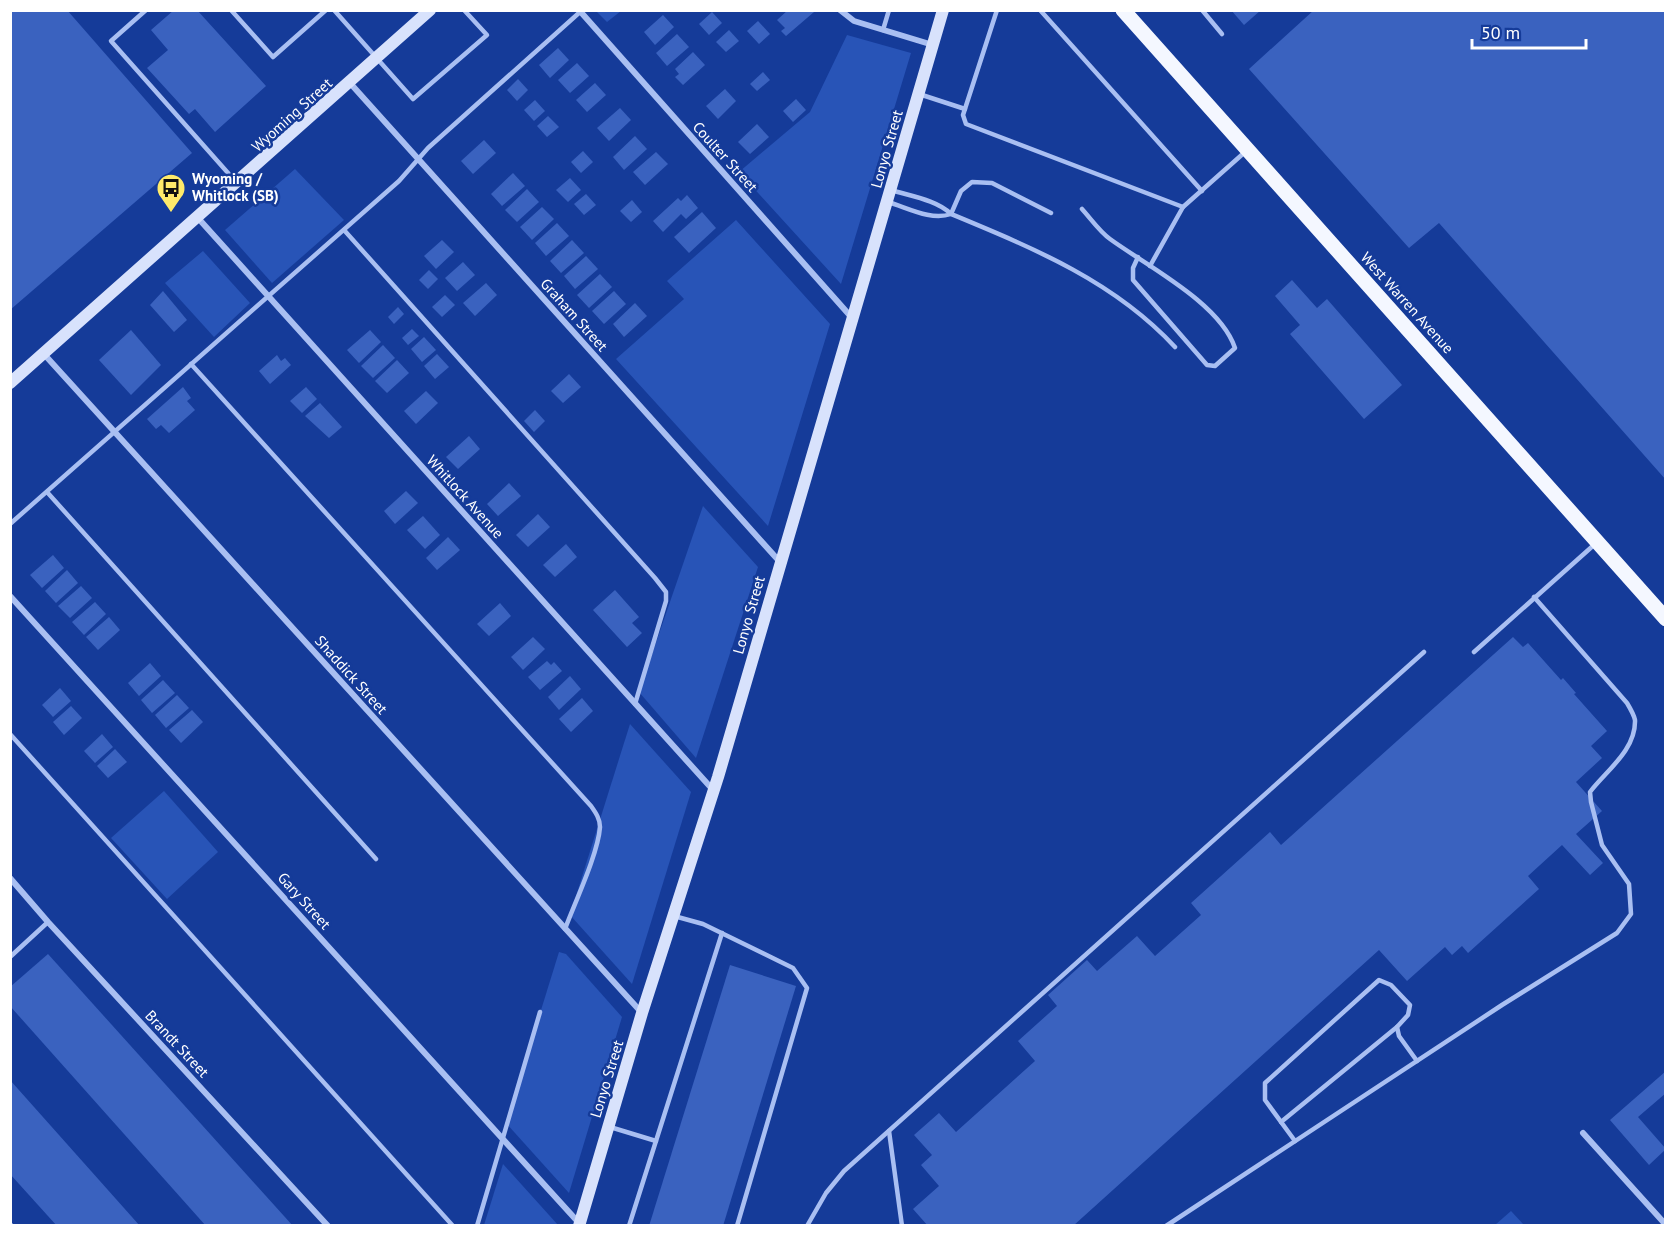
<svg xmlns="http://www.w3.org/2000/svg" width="1676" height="1236" font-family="'PT Sans',sans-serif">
	<rect width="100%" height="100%" fill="#153b99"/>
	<g fill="#2854b7">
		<polygon points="596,11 621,11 607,22"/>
		<polygon points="847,35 911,53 841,284 739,172 810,112"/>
		<polygon points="295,169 344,220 272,283 225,230"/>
		<polygon points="736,220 830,324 768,526 616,359 684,299 667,281"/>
		<polygon points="203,251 250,303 214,337 165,283"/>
		<polygon points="703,506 758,567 696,758 639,692"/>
		<polygon points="630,724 691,792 632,984 570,915"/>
		<polygon points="164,791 218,852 167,899 111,838"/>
		<polygon points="559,952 566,954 622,1017 569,1193 506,1123"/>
		<polygon points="503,1164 558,1225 484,1225"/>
		<polygon points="1511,1211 1524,1225 1495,1225"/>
	</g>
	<g fill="#3a62bf">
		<polygon points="10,10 67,10 192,153 10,310"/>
		<polygon points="174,10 197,10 266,86 215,132 195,109 189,114 147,68 168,50 151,30"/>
		<polygon points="788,10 813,10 814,12 786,36 781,31 785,28 777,20"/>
		<polygon points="1231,10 1261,10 1244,25"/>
		<polygon points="1314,10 1666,10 1666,480 1439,223 1409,248 1249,69"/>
		<polygon points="712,12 722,23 709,35 699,24"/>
		<polygon points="663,15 674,27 655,45 644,32"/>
		<polygon points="758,21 770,34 759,44 747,31"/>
		<polygon points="729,30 739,41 726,52 716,42"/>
		<polygon points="677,34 689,47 667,66 656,53"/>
		<polygon points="558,48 569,60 550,78 539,65"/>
		<polygon points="693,52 705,65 683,85 675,77 679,74 675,69"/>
		<polygon points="577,63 589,76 570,93 558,80"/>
		<polygon points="763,72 770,80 757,91 750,84"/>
		<polygon points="518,79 528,90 517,101 507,90"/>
		<polygon points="595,83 606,95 587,112 576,100"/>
		<polygon points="725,89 736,101 718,119 706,106"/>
		<polygon points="796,99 806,110 793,122 783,111"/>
		<polygon points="535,100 545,111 534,121 524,110"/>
		<polygon points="620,108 631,120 609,141 597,128"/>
		<polygon points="548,116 559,127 547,137 537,126"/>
		<polygon points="757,124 769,137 750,154 738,142"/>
		<polygon points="635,136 647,149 624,170 613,157"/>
		<polygon points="484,140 496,153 473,174 461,161"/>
		<polygon points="583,151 593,162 581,173 571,162"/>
		<polygon points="656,152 668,164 645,185 633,172"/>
		<polygon points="513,173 525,186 502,206 491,194"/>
		<polygon points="570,178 581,190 568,202 556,190"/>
		<polygon points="527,189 539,202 517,222 505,210"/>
		<polygon points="586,194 596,205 584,215 574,204"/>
		<polygon points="687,195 698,208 686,219 681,214 663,232 653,221 678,198 681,201"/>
		<polygon points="632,200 642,212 631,222 620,211"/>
		<polygon points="542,207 554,219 532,240 520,227"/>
		<polygon points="702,212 716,228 689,253 674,237"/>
		<polygon points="557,223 569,236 546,256 535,243"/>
		<polygon points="442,240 454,252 436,269 424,256"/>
		<polygon points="572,240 584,253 561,273 550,261"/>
		<polygon points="586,256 598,269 575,289 564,276"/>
		<polygon points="463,262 475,275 457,291 445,278"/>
		<polygon points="429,270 438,279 428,289 419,280"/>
		<polygon points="600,274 612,287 589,308 577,295"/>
		<polygon points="1292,280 1317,308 1327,299 1402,385 1364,419 1290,334 1300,325 1275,296"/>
		<polygon points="486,283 497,295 475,316 463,303"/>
		<polygon points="163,291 187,320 174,332 150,305"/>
		<polygon points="614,291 626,304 604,324 592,311"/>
		<polygon points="445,295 455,305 442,317 432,307"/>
		<polygon points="635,303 647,316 624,337 613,324"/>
		<polygon points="398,307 404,314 394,324 388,317"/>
		<polygon points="412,329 419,336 408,345 402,338"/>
		<polygon points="131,330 161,365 131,395 99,360"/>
		<polygon points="370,330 381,342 359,363 347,350"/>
		<polygon points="424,337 436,350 422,362 411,349"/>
		<polygon points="383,345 395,358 373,378 361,366"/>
		<polygon points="437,354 449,367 435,379 424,366"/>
		<polygon points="277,355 281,361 285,358 291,365 270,384 259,371"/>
		<polygon points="397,360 409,373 387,393 375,381"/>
		<polygon points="569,374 581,387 563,403 551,391"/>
		<polygon points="183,387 191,398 187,401 195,410 169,433 161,425 156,429 147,419"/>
		<polygon points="306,387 317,399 302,413 290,401"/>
		<polygon points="426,391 438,403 416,424 404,411"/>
		<polygon points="320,403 342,427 329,438 305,416"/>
		<polygon points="535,410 545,421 534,432 524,421"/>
		<polygon points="469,436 480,449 458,469 446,457"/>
		<polygon points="509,483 521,496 498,516 487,504"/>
		<polygon points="406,491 418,503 395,524 384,511"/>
		<polygon points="538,514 550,527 528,547 516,535"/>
		<polygon points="423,516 440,535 425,549 407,530"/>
		<polygon points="448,537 460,550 437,570 426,558"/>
		<polygon points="566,544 577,557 555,577 543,565"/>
		<polygon points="53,555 64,568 42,588 30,575"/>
		<polygon points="67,570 78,583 56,603 45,591"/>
		<polygon points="81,586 92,598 70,618 58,606"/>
		<polygon points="615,590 639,617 632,623 642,633 627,647 593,610"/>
		<polygon points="95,602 106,614 84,635 72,622"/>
		<polygon points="500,603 511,616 489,636 477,624"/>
		<polygon points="109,617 120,630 98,650 86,637"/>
		<polygon points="533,637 545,649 523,670 511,657"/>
		<polygon points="1513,637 1523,647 1528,643 1561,680 1563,678 1576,693 1574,694 1607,731 1591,746 1602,758 1576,782 1602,811 1576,834 1603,863 1590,875 1562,845 1528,876 1539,889 1468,953 1462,946 1452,955 1445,947 1407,981 1379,950 1073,1226 928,1226 913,1209 939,1186 921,1165 932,1155 914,1135 939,1113 956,1132 1035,1061 1018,1041 1057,1006 1048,995 1087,960 1097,971 1137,936 1155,956 1201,915 1191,903 1270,832 1281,845"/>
		<polygon points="547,661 551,665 554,662 562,671 540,690 528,677"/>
		<polygon points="150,663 161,676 139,696 128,683"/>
		<polygon points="570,676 581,689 559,710 548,697"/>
		<polygon points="163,680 175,693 152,713 141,700"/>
		<polygon points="60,688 71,701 53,717 42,705"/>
		<polygon points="177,695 189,708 166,728 155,715"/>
		<polygon points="582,698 593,711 571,732 559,719"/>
		<polygon points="71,706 82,718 64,735 53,722"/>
		<polygon points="192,710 203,722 181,743 169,730"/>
		<polygon points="102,734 113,747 95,763 84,751"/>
		<polygon points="115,749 127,762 108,778 97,766"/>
		<polygon points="48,954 293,1226 206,1226 10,1006 10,987"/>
		<polygon points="730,965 796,986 723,1226 649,1226"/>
		<polygon points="1666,1071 1666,1093 1638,1117 1666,1149 1649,1165 1610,1120"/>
		<polygon points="10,1080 140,1226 57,1226 10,1174"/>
	</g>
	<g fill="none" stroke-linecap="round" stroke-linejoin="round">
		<g stroke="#a9bff2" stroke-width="4.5">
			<polyline points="146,10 111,41 236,182"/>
			<polyline points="231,10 273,57 326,10"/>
			<polyline points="334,10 413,99 487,35 464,10"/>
			<polyline points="997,10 963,115 966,124 1183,207"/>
			<polyline points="1040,10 1202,191"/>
			<polyline points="1202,10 1222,34"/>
			<polyline points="883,30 889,10"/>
			<polyline points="919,94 965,109"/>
			<path d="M888,202C908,208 931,221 951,214C937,200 910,196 891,190"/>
			<path d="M1082,209C1091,219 1100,232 1110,239C1147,266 1220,303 1235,348L1215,366L1207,365L1133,280V268L1138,257"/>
			<path d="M1051,213L992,183L972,182L961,191L951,214C1033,248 1114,281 1175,347"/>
			<polyline points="344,230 655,578 666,592 666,601 635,704"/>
			<polyline points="1150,266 1183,207 1245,152"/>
			<path d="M191,364L591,806C596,813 600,819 600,827C598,854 575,902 565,929"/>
			<polyline points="47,492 376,859"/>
			<polyline points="10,524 399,181 428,148 580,12"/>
			<polyline points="1474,652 1595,544"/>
			<polyline points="10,734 453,1226"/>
			<polyline points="674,916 703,924 793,968 807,988 737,1226"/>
			<polyline points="10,957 48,922"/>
			<polyline points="1281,1122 1397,1027"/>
			<polyline points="610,1127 656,1141"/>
			<polyline points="889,1131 902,1226"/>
			<polyline points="1295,1141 1265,1100 1265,1083 1379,980 1391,985 1410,1005 1408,1015 1397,1027 1399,1036 1417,1061"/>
			<polyline points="10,1224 12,1226"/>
			<polyline points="477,1226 540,1012"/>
			<polyline points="629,1226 722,933"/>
			<polyline points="807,1226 826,1193 844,1171 1424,652"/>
			<path d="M1166,1226L1502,1005L1617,933L1631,914L1629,884L1602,845L1591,802L1590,792C1606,771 1636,750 1635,720C1634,715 1630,708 1627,703L1534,597"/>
		</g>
		<g stroke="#a9bff2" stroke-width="6">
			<polyline points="579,10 853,319"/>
			<polyline points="840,10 854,21 933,45"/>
			<polyline points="350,83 780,562"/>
			<polyline points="198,218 714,791"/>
			<polyline points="43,353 642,1013"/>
			<polyline points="10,596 579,1223"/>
			<polyline points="10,878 48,922 328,1226"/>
			<polyline points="1583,1133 1666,1225"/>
		</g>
		<g stroke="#d8e2fc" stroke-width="12">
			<polyline points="10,383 430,10"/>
			<polyline points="579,1226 642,1013 718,777 943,10"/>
		</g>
		<polyline stroke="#f4f7ff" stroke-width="15" points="1123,10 1666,619"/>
	</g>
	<defs>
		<g id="bus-pin" transform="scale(1.5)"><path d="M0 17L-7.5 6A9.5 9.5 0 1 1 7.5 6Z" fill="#ffea6a" stroke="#153b99"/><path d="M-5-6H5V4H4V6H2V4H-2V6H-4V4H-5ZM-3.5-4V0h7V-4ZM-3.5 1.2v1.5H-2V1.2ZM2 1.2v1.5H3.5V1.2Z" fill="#111"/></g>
	</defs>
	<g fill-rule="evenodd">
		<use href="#bus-pin" x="171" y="188"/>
	</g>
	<g text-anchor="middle" stroke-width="5" stroke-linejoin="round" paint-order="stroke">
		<g font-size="15" fill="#fff" stroke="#153b99">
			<text transform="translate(292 115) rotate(-42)" y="5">Wyoming Street</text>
			<text transform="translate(887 149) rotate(-74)" y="5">Lonyo Street</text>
			<text transform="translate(725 157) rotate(48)" y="5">Coulter Street</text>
			<text transform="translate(1407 303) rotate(48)" y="5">West Warren Avenue</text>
			<text transform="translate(574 315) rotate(48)" y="5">Graham Street</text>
			<text transform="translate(465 497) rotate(48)" y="5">Whitlock Avenue</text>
			<text transform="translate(749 615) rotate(-74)" y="5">Lonyo Street</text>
			<text transform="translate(351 675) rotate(48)" y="5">Shaddick Street</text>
			<text transform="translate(304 901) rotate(48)" y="5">Gary Street</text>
			<text transform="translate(177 1044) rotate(47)" y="5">Brandt Street</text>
			<text transform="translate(607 1079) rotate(-73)" y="5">Lonyo Street</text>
		</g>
		<g font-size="15" font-weight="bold" fill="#fff" stroke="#153b99" text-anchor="start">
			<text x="192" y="184">Wyoming /<tspan x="192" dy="17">Whitlock (SB)</tspan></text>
		</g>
	</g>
	<rect width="1676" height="1236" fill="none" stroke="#ffffff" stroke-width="24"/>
	<path d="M1472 39v9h114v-9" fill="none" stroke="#ffffff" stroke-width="3"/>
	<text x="1481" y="39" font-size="18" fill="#ffffff" stroke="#153b99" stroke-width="4.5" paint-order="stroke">50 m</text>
</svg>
